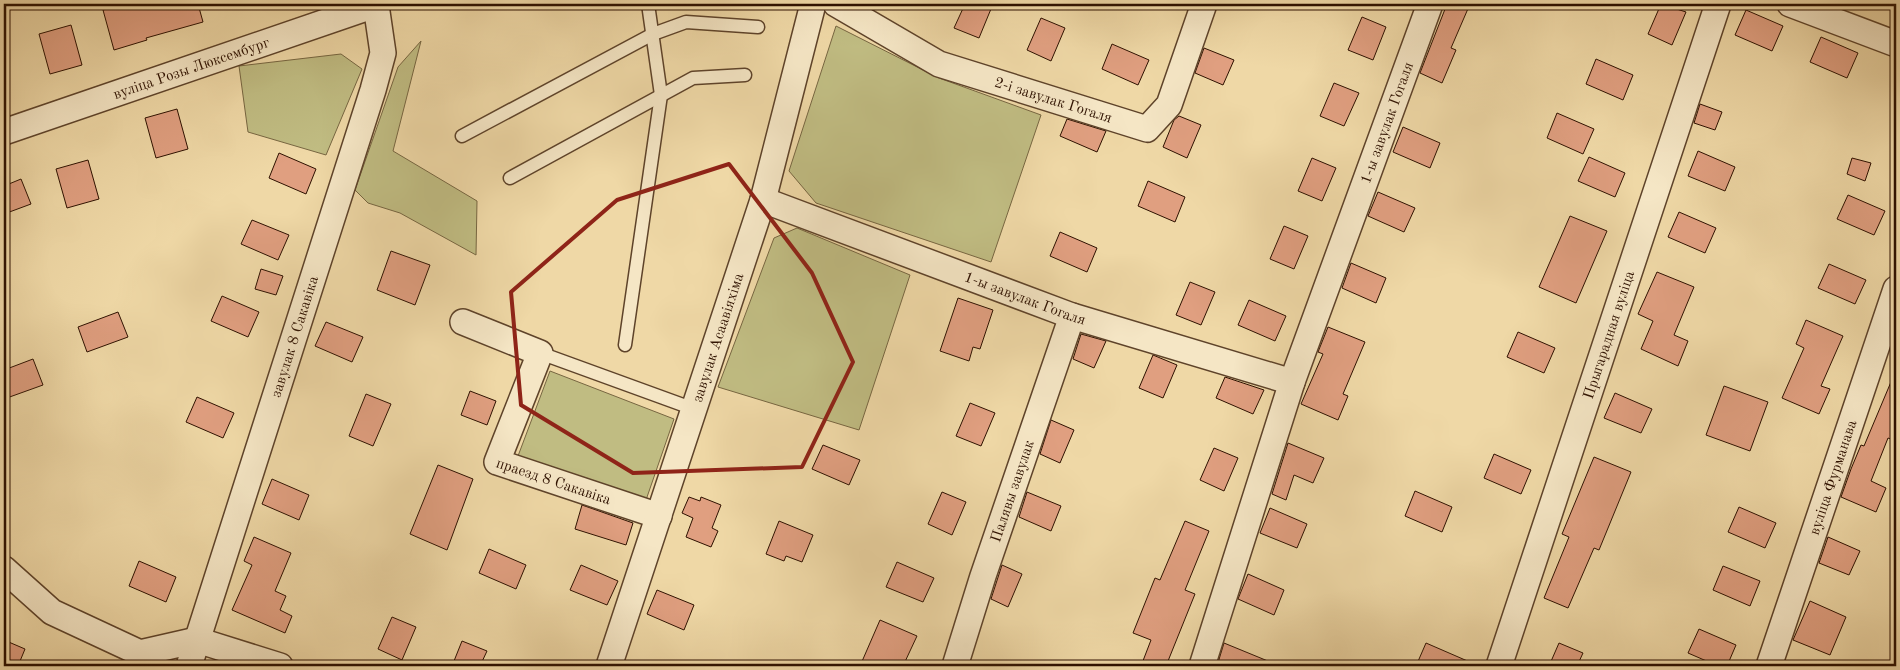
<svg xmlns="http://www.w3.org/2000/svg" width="1900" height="670" font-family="'Old Standard TT',serif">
	<rect width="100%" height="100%" fill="#efd8a6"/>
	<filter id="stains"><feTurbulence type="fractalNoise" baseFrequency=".004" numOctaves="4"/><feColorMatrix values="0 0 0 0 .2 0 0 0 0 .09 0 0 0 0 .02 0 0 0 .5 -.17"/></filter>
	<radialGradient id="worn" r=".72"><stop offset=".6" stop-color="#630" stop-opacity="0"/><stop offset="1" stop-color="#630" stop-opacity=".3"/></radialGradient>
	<g fill="#c0bc82" stroke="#776641">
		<polygon points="836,26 939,78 1041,115 991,262 816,203 789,171"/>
		<polygon points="421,41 393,151 477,201 476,255 400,213 368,203 355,190 398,67"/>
		<polygon points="341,54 362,69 326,155 248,132 239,66"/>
		<polygon points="797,228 910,275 859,430 718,387 774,238"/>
		<polygon points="550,371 674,419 646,500 518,456"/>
	</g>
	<g fill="#e09f80" stroke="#2e1100">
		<polygon points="126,4 198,4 203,22 146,38 147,40 114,50 103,10"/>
		<polygon points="965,4 993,4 979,38 954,28"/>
		<polygon points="1447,4 1470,4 1451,48 1456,50 1442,83 1420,73"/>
		<polygon points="1661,4 1686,12 1672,45 1648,34"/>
		<polygon points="1746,10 1783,26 1772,51 1735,35"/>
		<polygon points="1362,17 1386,27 1373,60 1348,50"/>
		<polygon points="1041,18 1065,28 1051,61 1027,50"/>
		<polygon points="71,25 82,65 50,74 39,34"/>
		<polygon points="1821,37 1858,53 1847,78 1810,62"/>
		<polygon points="1112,44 1149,60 1138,85 1102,69"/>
		<polygon points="1204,48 1234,60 1223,85 1195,73"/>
		<polygon points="1596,59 1633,75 1623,100 1586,84"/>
		<polygon points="1334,83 1359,93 1344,126 1320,116"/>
		<polygon points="1700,104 1722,112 1715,130 1694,123"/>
		<polygon points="177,109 188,149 156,158 145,118"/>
		<polygon points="1557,113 1594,129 1583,154 1547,138"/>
		<polygon points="1179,116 1201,125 1187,158 1163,147 1174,120"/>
		<polygon points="1067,119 1106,131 1097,152 1060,136"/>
		<polygon points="1403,127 1440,143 1430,168 1393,152"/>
		<polygon points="1698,151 1735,167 1725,191 1688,176"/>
		<polygon points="279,153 316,169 306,194 269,178"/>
		<polygon points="1589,157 1625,173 1615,197 1578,181"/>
		<polygon points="1312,158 1336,168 1322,201 1298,191"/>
		<polygon points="1852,158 1871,163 1865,181 1847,174"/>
		<polygon points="88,160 99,199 67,208 56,169"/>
		<polygon points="21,179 31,204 4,214 4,186"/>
		<polygon points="1148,181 1185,197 1175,222 1138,206"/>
		<polygon points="1378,192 1415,208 1404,232 1368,216"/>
		<polygon points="1848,195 1885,211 1874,235 1837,219"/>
		<polygon points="1679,212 1716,228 1705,253 1668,237"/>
		<polygon points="1570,216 1607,231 1576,303 1539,287"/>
		<polygon points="252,220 289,235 278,260 241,244"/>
		<polygon points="1284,226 1308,236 1294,269 1270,259"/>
		<polygon points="1060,232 1097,248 1087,272 1050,256"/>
		<polygon points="391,251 430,265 415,305 377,290"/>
		<polygon points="1351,263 1386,278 1376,303 1342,288"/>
		<polygon points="1829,264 1866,280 1855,304 1818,288"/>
		<polygon points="261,269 283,276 276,295 255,289"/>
		<polygon points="1657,272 1694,287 1674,335 1688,341 1678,366 1641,349 1653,321 1638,314"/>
		<polygon points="1190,282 1215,292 1201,325 1176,315"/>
		<polygon points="222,296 259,312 248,337 211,321"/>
		<polygon points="958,298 993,310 980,349 973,347 969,361 940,351"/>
		<polygon points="1249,300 1286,316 1275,341 1238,325"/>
		<polygon points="118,312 128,337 87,352 78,327"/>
		<polygon points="1806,320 1843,336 1821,386 1830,389 1819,414 1782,398 1804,348 1796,344"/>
		<polygon points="326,322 363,337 352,362 315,346"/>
		<polygon points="1328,327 1365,342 1343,394 1348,396 1338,420 1301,404 1323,354 1318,352"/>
		<polygon points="1518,332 1555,348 1544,373 1507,357"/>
		<polygon points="1081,334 1106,341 1094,368 1073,359"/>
		<polygon points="1153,355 1177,365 1163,398 1139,388"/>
		<polygon points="33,359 43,385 4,399 4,370"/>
		<polygon points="1896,370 1896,441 1888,438 1871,481 1886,488 1876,512 1841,497 1851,469 1861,445 1864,446"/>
		<polygon points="1225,377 1264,390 1253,414 1216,398"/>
		<polygon points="1724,386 1768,402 1750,451 1706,435"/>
		<polygon points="470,391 496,401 487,425 461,415"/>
		<polygon points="1615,393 1652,409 1641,433 1604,418"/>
		<polygon points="366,394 391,404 373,446 349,436"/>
		<polygon points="197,397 234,413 223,438 186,422"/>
		<polygon points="970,403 995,413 981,446 956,436"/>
		<polygon points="1051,420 1074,430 1060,463 1040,454"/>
		<polygon points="1288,443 1324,458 1313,483 1294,475 1286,500 1272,494"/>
		<polygon points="823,445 860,460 849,485 812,469"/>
		<polygon points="1214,448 1238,458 1224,491 1200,480"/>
		<polygon points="1494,454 1531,470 1521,494 1484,478"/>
		<polygon points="1594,457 1631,472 1599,550 1594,548 1568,608 1544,598 1569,537 1562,534"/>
		<polygon points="438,465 473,479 447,550 410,534"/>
		<polygon points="272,479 309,495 299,520 262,504"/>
		<polygon points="1415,491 1452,507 1442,532 1405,516"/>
		<polygon points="942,492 966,502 952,535 928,524"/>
		<polygon points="1027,492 1061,506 1051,531 1019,517"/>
		<polygon points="689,497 700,501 701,497 721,505 712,528 718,531 711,547 686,537 693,518 682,513"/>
		<polygon points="582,505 633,523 626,545 575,529"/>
		<polygon points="1739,507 1776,523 1765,548 1728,532"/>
		<polygon points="1270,508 1307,524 1297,548 1260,533"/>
		<polygon points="779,521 813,535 802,562 786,556 784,561 766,554"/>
		<polygon points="1185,521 1209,531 1185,590 1195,594 1166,666 1141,666 1151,640 1133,633 1155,578 1160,580"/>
		<polygon points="254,537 291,553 275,591 286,596 280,610 292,616 285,633 232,610 252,565 244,561"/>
		<polygon points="1828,537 1860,551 1849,575 1819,563"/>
		<polygon points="489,549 526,565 516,589 479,573"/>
		<polygon points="139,561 176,577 166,602 129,586"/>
		<polygon points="897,562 934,578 923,602 886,587"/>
		<polygon points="581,565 618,581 607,605 570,590"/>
		<polygon points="1002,565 1022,574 1008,607 991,599"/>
		<polygon points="1723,566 1760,581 1750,606 1713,590"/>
		<polygon points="1248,574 1284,590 1274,615 1238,599"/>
		<polygon points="657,590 694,605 684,630 647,614"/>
		<polygon points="1810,601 1846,617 1830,655 1793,640"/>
		<polygon points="392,617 416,627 402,660 378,649"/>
		<polygon points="880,620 917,636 903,666 860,666"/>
		<polygon points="1699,629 1736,645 1727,666 1718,666 1688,653"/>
		<polygon points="4,640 25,649 18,666 4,666"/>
		<polygon points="462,641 487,651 480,666 452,666"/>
		<polygon points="1224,643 1280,666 1217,666"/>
		<polygon points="1426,643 1479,666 1416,666"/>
		<polygon points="1559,643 1583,653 1577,666 1549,666"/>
	</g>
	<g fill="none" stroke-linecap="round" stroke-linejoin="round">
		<g stroke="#5e432a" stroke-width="15">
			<g id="service">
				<polyline points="462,136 653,34 686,22 758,27"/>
				<polyline points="510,178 693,78 745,75"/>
				<polyline points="625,345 661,95 648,4"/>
				<polyline points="540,353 694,409"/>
			</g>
		</g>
		<g stroke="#5e432a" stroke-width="28">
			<g id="minor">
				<path id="s1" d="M836,4L939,64L1147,129L1169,105L1204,4"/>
				<polyline points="1790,4 1896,44"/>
				<path id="s2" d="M4,132L378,4"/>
				<path id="s3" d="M763,200L1072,316L1292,382"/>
				<path id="s4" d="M463,322L540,353L497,462L659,516"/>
				<polyline points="4,569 52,612 140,653 197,640 280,666"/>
				<path id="s5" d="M189,666L373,90L383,53L376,5"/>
				<path id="s6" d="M609,666L763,200L813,4"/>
				<path id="s7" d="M955,666L983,576L1072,316"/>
				<path id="s8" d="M1202,666L1292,382L1430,4"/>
				<path id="s9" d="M1499,666L1718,4"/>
				<path id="s10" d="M1769,666L1896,289"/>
			</g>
		</g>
		<use href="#service" stroke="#f5e6c5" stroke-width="12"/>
		<use href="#minor" stroke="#f5e6c5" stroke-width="25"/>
	</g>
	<path fill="none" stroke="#8f2418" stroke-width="4" stroke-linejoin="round" d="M729,164L812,273L853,362L802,467L633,473L521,405L511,292L617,200Z"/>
	<g text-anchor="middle" stroke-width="4" stroke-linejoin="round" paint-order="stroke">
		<g font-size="15" fill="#2e1100" stroke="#f5e6c5">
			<text dy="5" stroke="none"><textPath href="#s2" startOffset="198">вуліца Розы Люксембург</textPath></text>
			<text dy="5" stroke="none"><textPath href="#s1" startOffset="239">2-і завулак Гогаля</textPath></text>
			<text dy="5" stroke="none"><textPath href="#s8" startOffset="574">1-ы завулак Гогаля</textPath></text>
			<text dy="5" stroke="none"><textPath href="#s3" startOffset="280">1-ы завулак Гогаля</textPath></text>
			<text dy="5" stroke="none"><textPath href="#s9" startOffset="349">Прыгарадная вуліца</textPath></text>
			<text dy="5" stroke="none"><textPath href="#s5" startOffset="346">завулак 8 Сакавіка</textPath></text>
			<text dy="5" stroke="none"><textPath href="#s6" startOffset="346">завулак Асаавіяхіма</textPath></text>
			<text dy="5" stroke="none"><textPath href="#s10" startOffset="199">вуліца Фурманава</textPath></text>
			<text dy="5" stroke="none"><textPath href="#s4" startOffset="260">праезд 8 Сакавіка</textPath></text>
			<text dy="5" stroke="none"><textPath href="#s7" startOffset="184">Палявы завулак</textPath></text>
		</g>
	</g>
	<rect width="1900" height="670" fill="none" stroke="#efd8a6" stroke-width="20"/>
	<rect x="5" y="5" width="1890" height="660" fill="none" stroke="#2e1100" stroke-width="2.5"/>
	<rect x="10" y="10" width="1880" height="650" fill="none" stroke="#2e1100"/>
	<rect width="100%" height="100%" filter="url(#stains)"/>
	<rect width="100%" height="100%" fill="url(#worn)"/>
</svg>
